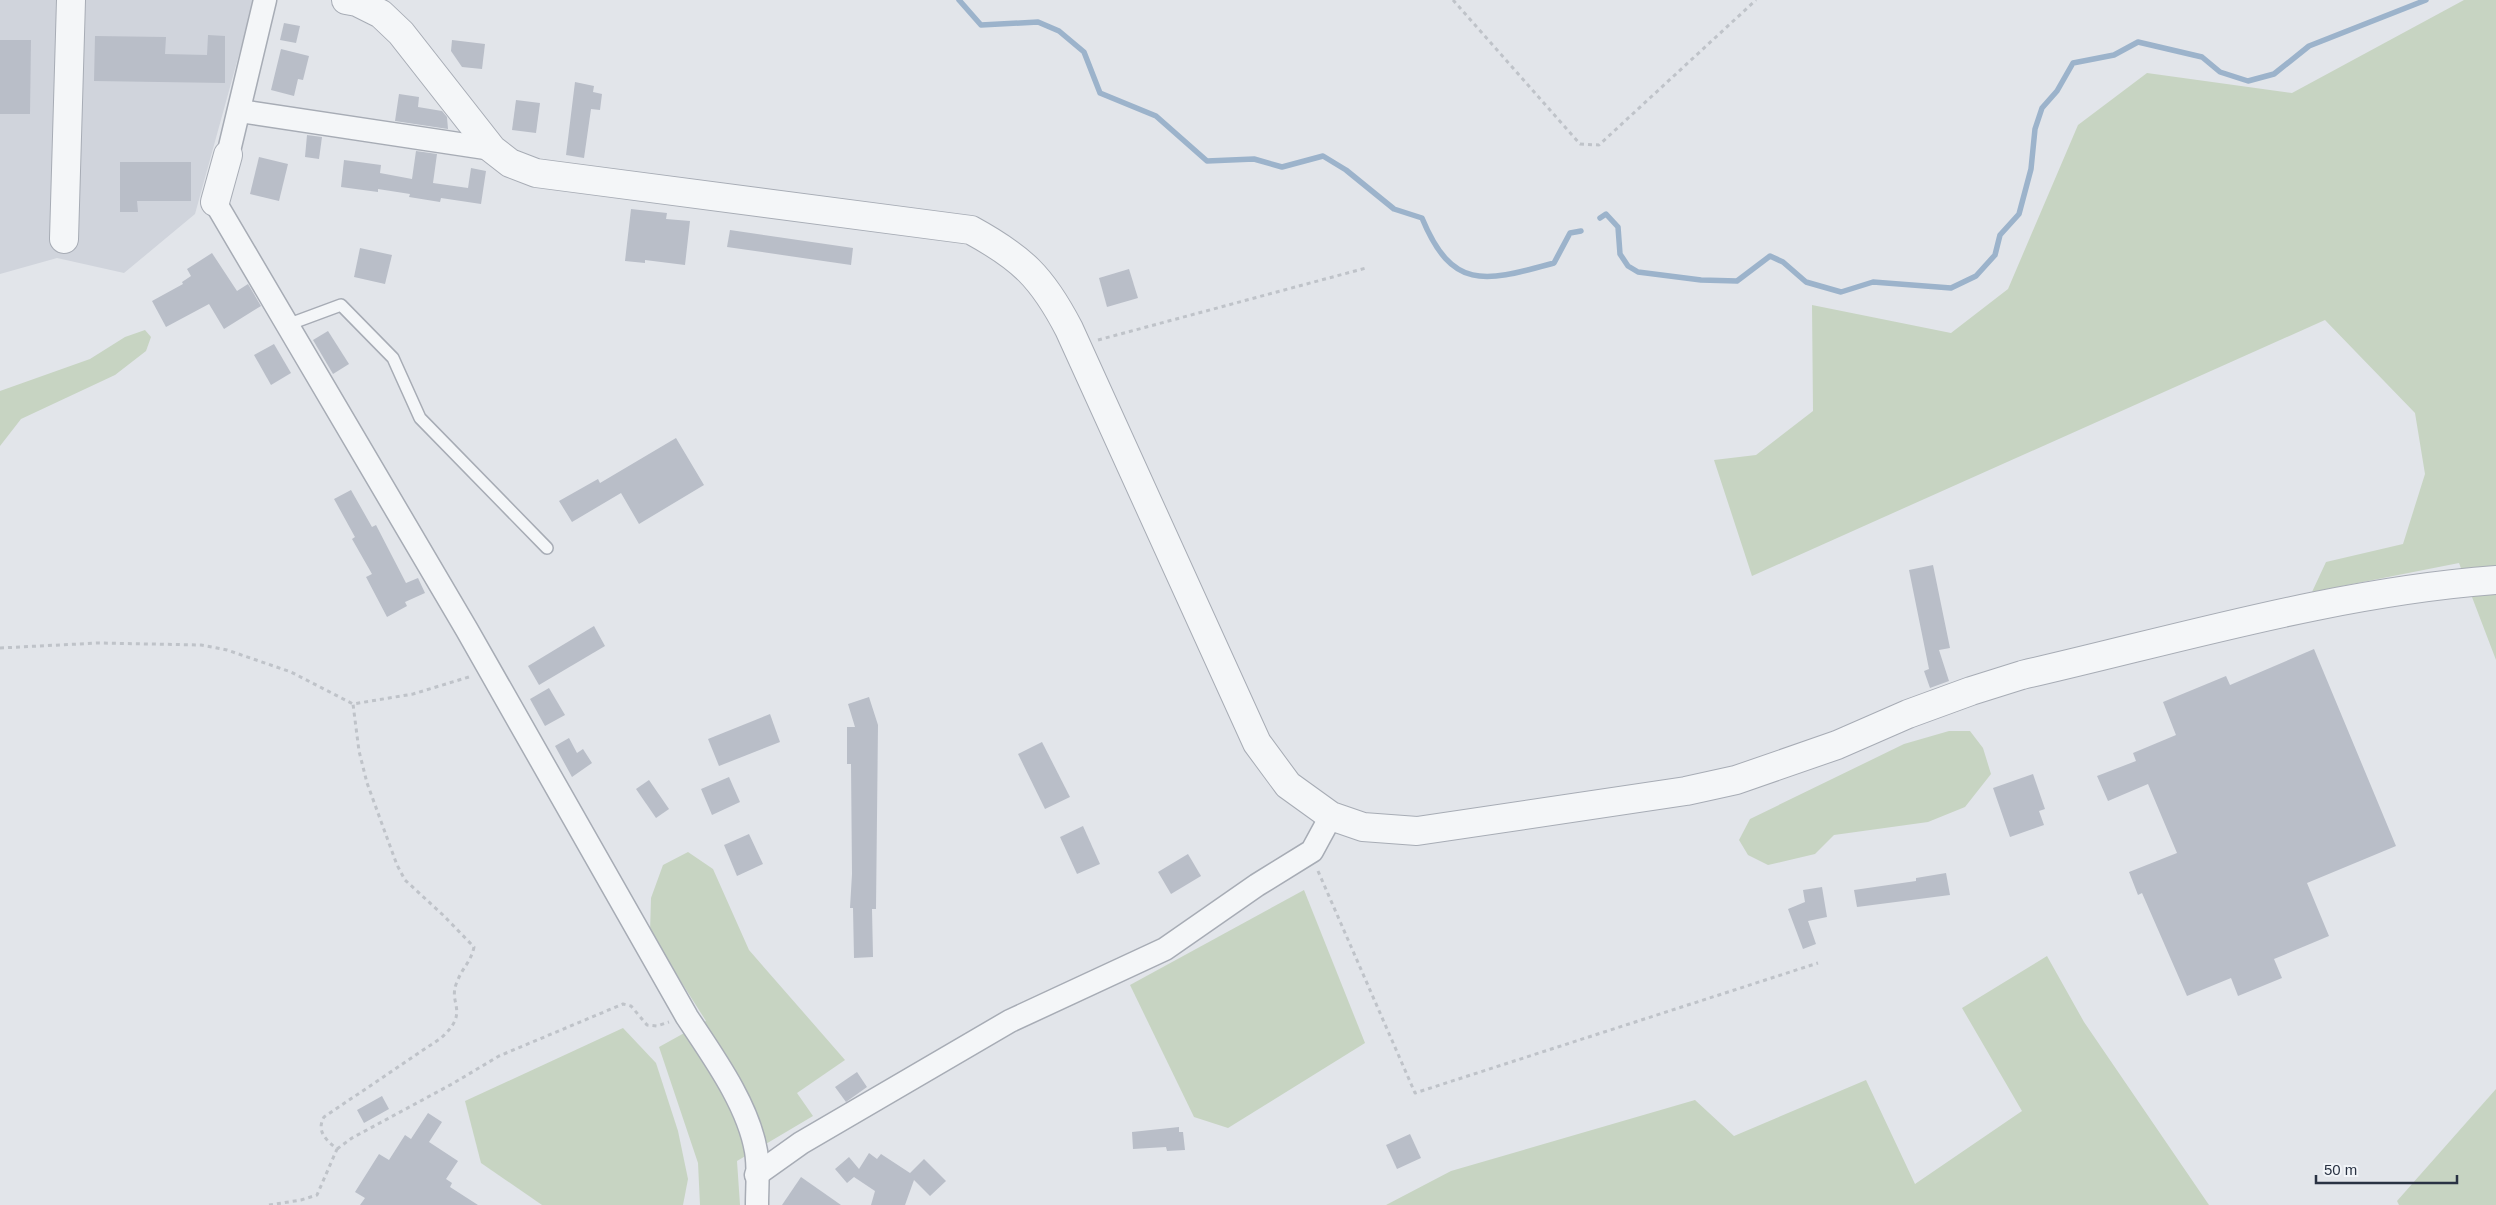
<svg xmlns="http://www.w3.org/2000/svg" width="2496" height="1205" font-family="Arial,sans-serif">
	<rect width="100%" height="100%" fill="#e2e5ea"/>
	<polygon fill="#d0d4dc" points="0,0 254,0 195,214 124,273 57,258 0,274"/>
	<g fill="#c7d4c2">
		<polygon points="2464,0 2496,0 2496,660 2459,563 2312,592 2326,562 2403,544 2425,474 2415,413 2325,320 1752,576 1714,460 1756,455 1813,411 1812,305 1951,333 2008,289 2078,125 2147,73 2292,93"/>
		<polygon points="145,330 151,337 146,351 115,375 21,419 0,446 0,391 90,359 125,337"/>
		<polygon points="1949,731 1970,731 1983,748 1991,774 1965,807 1928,822 1834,835 1815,854 1768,865 1748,855 1739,840 1750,819 1904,744"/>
		<polygon points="688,852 713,869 749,950 845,1060 797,1093 813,1116 737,1161 740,1205 700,1205 698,1163 659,1047 706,1021 650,933 651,898 663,865"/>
		<polygon points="1304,890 1365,1043 1228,1128 1194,1117 1130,985"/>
		<polygon points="2047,956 2084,1022 2209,1205 1386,1205 1451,1171 1695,1100 1734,1136 1866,1080 1915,1184 2022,1111 1962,1008"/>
		<polygon points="623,1028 656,1063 678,1131 688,1179 683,1205 542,1205 481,1163 465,1101"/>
		<polygon points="2496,1089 2496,1205 2399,1205 2397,1201"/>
	</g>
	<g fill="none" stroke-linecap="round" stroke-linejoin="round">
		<g stroke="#9cb3cb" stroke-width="5.5">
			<path d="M959,0L981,25L1038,22L1059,31L1084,52L1100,93L1156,116L1207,161L1254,159L1282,167L1323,156L1346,170L1394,209L1422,218C1453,293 1487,281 1554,263L1570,233L1581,231"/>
			<polyline points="1600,218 1606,214 1618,227 1620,254 1628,266 1638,272 1701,280 1737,281 1770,256 1783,262 1806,282 1841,292 1873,282 1951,288 1976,276 1995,255 2000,235 2019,214 2031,169 2035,129 2042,108 2057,91 2073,63 2114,55 2138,42 2202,57 2220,72 2248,81 2274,74 2309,46 2426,0"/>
		</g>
	</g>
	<g fill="#b9bec8">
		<polygon points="284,23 300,26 296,43 280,40"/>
		<polygon points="208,35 225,36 225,83 94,81 95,36 166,37 165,54 207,55"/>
		<polygon points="0,40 31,40 30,114 0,114"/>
		<polygon points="452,40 485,44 482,69 462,67 451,51"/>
		<polygon points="281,49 309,56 303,80 298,79 294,96 271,90"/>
		<polygon points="575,82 594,86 593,92 602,94 600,110 591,109 584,158 566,155"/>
		<polygon points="399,94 419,97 418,107 442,111 447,117 448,129 395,121"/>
		<polygon points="516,100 540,103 536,133 512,130"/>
		<polygon points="307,135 322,137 319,159 305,157"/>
		<polygon points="416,151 437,154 433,183 468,188 471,168 486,171 481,204 441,198 440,202 409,197 410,194 378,189 378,192 341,187 344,160 381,165 380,173 412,179"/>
		<polygon points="259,157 288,164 279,201 250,194"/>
		<polygon points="120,162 191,162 191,201 137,201 138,212 120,212"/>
		<polygon points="631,209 667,213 666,219 690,221 685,265 645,260 645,263 625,261"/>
		<polygon points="730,230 853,248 851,265 727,247"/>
		<polygon points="360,248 392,255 385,284 354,277"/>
		<polygon points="212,253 237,291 248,284 261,306 224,329 209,304 166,327 152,301 183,284 182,282 191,276 187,269"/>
		<polygon points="1129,269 1138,298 1107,307 1099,278"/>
		<polygon points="328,331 349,364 333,374 313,340"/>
		<polygon points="274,344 291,373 271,385 254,355"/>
		<polygon points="676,438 704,485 639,524 621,493 572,522 559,501 598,479 600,483"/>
		<polygon points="351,490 372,527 376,525 406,583 418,578 425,593 405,602 407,606 387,617 366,577 372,574 352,539 355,537 334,499"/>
		<polygon points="1933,565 1950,648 1939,650 1949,681 1930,688 1924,671 1929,669 1909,570"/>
		<polygon points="594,626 605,646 539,685 528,666"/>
		<polygon points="2314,649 2396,846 2307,883 2329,936 2274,959 2282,978 2238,996 2231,978 2187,996 2142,893 2138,895 2129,872 2177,853 2148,784 2108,801 2097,776 2136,761 2133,753 2176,735 2163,702 2226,676 2230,685"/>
		<polygon points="549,688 565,715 545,726 530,699"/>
		<polygon points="869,697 878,725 876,909 872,909 873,957 854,958 853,908 850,908 852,874 851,764 847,764 847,727 855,727 848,704"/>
		<polygon points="770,714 780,742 719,766 708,739"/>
		<polygon points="569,738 577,753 583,749 592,763 572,777 555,746"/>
		<polygon points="1042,742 1070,797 1045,809 1018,754"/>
		<polygon points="2033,774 2045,809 2039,811 2044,825 2010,837 1993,788"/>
		<polygon points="729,777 740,802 712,815 701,789"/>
		<polygon points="649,780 669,809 656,818 636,789"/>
		<polygon points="1083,826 1100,864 1077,874 1060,837"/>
		<polygon points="749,834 763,864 737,876 724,845"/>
		<polygon points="1188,854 1201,876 1171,894 1158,872"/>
		<polygon points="1946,873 1950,895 1857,907 1854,890 1916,881 1916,878"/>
		<polygon points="1822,887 1827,917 1808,921 1816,944 1803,949 1788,909 1805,902 1803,890"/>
		<polygon points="857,1072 867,1087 846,1102 835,1087"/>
		<polygon points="382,1096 389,1109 364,1123 357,1110"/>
		<polygon points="428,1113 442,1122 429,1142 458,1161 446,1179 452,1183 450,1187 478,1205 360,1205 365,1198 355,1192 379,1154 389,1160 405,1135 411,1139"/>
		<polygon points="1179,1127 1179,1132 1183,1132 1185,1150 1167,1151 1166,1147 1133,1149 1132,1132"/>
		<polygon points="1410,1134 1421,1158 1397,1169 1386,1145"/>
		<polygon points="869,1153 877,1159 881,1154 910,1173 924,1159 946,1181 930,1196 914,1180 905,1205 871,1205 875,1191 854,1177 847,1183 835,1169 849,1157 859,1169"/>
		<polygon points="801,1177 841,1205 782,1205"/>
	</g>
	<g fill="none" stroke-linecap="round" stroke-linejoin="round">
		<g stroke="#a7acb5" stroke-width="14">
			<polyline id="service" points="287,325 341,305 393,358 420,418 547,548"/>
		</g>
		<g stroke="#a7acb5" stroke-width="25">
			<g id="minor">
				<polyline points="240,111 492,149"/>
				<polyline points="228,155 265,0"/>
				<path d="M215,202L467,630L687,1017C712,1055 748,1104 756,1151C759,1168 757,1188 757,1205"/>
				<polyline points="756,1175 801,1143 1010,1021 1165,949 1257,885 1312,851 1331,816"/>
			</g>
		</g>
		<g stroke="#a7acb5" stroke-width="30">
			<g id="tertiary">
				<path d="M346,0L357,2L381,14L401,33L492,149L510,163L536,173L971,230C1022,258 1042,277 1069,329L1257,743L1288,785L1331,816L1363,827L1417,831L1686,791L1736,780L1837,745L1908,714L1971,691L2022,675C2179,639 2335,592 2496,580"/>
				<polyline points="215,202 228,155"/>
				<polyline points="64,239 71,0"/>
			</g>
		</g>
		<g stroke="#bfc3c9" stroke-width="3" stroke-dasharray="4 4" stroke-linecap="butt">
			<polyline points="1453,0 1580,144 1599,145 1756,0"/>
			<polyline points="1098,340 1366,268"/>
			<polyline points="0,648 98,643 201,645 227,650 291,672 353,704"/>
			<polyline points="1318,871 1415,1093 1818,963"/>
			<polyline points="337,1149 352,1138 452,1084 499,1056 623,1004 631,1006 647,1025 657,1026 669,1022"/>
			<path d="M269,1205L301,1200L317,1195L337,1149C326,1140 316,1131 324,1117L441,1038C471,1011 447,1004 457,982C462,968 471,962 474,947L443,915L405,880L397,865L367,783L359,751L353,704L413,694L472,676"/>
		</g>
		<use href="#service" stroke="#f4f6f8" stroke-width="11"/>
		<use href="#minor" stroke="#f4f6f8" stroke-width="22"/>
		<use href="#tertiary" stroke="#f4f6f8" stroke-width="28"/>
	</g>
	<path d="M2316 1175v8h141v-8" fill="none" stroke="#293243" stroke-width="2.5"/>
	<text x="2324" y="1175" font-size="15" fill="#293243" stroke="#f1f4f8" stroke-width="4" paint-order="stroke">50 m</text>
</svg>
